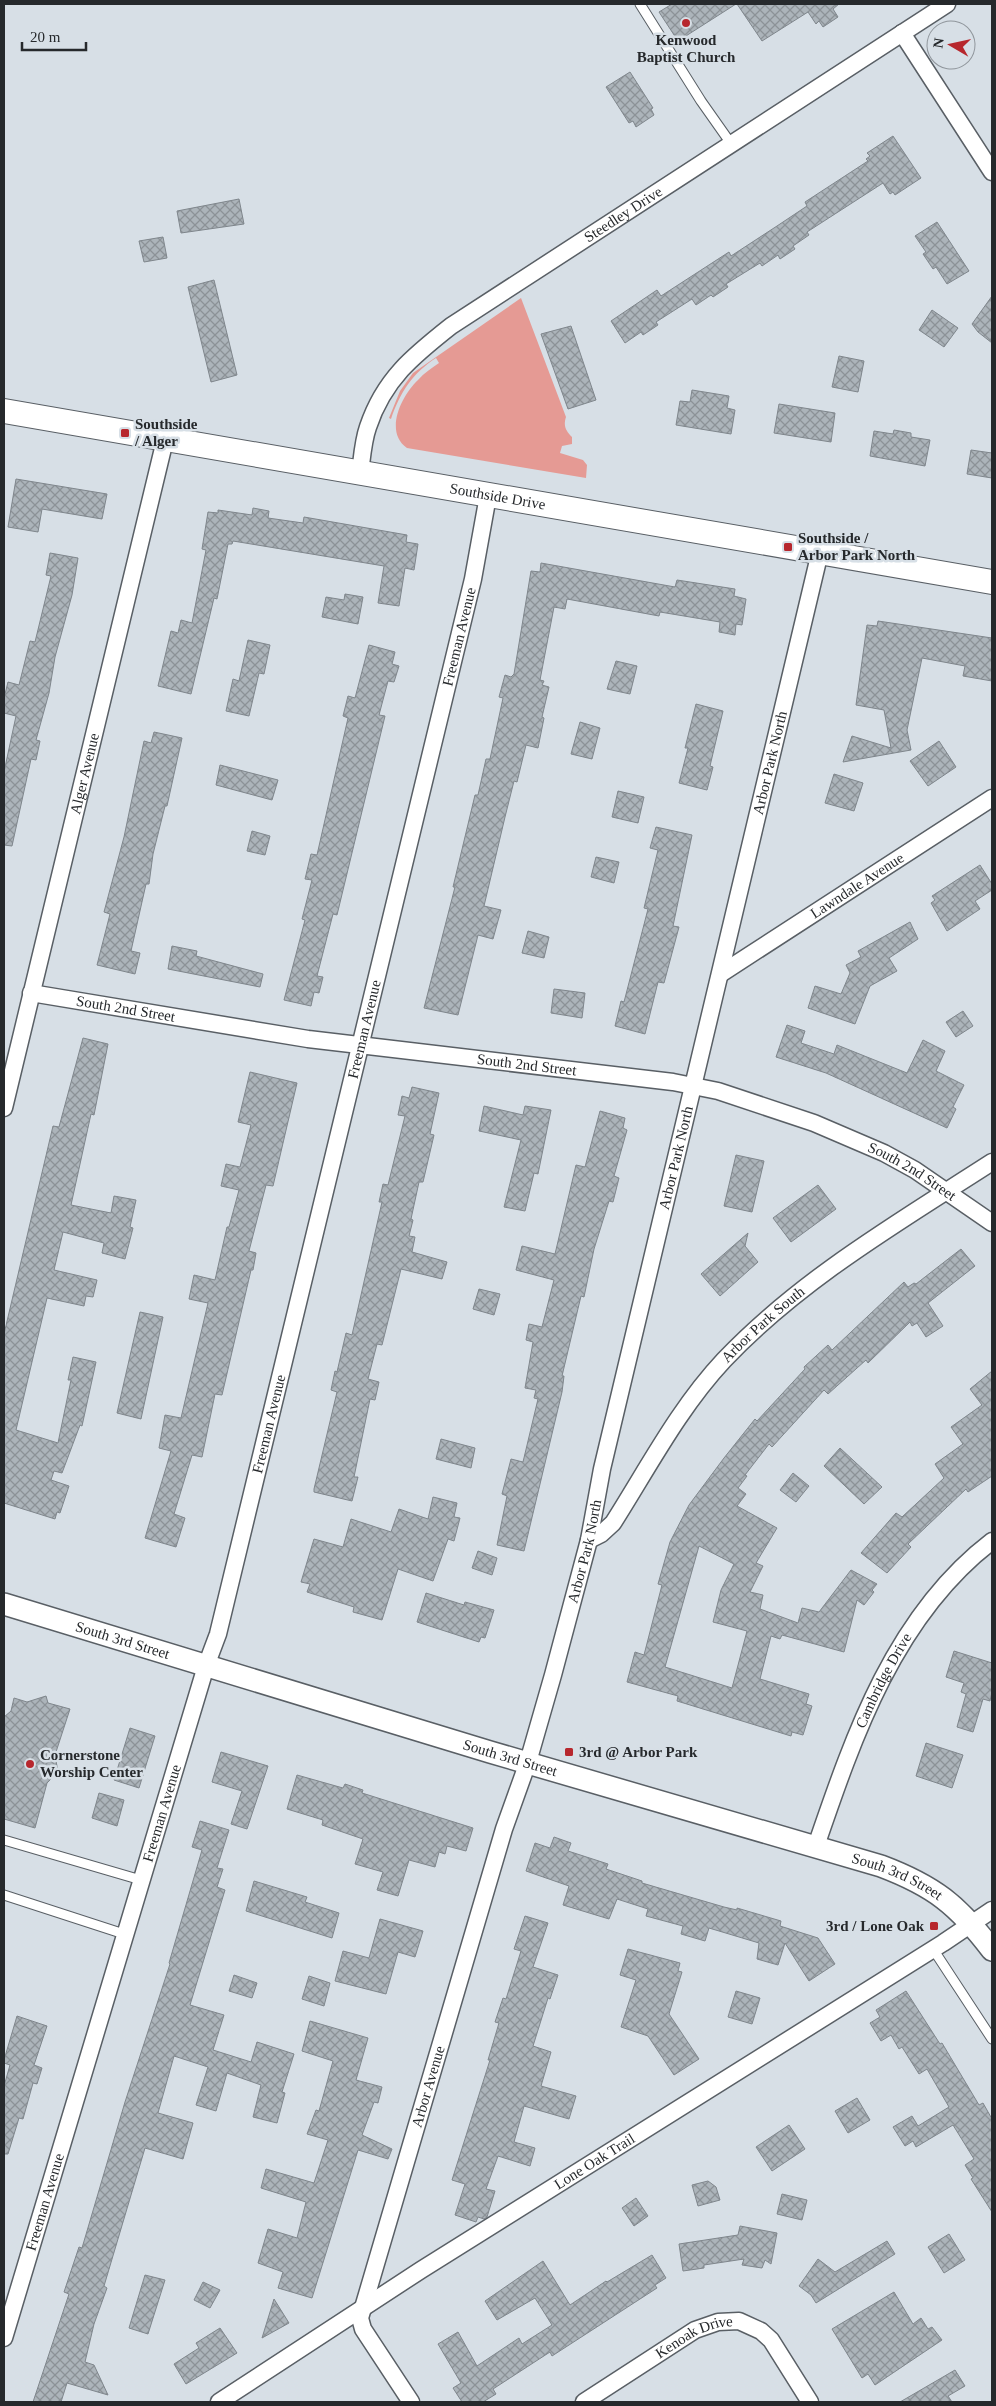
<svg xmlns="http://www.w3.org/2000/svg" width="996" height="2406" font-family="Georgia,serif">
	<defs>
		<pattern id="building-cross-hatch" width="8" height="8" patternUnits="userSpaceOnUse" patternTransform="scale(1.25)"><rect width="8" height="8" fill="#acb4ba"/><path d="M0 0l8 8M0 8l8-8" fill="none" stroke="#8c9297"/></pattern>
	</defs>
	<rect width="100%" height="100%" fill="#d7dfe6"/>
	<path fill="#e59a94" d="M521,298L566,417C563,426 566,431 572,437V444L562,446L560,453L583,460L587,465L586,478L407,448C384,432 401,396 418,380C424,373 432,368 439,363L436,358C413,373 400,392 391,419L389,418L400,391L413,373Z"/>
	<g fill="url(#building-cross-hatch)" stroke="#7f868c" fill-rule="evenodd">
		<polygon points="672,4 736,4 678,41 659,12"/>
		<polygon points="737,4 839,4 833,9 838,17 823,27 819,21 816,24 808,12 762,41"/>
		<polygon points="630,72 653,108 651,109 654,115 636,127 633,121 629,123 606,87"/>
		<polygon points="893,136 921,178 895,195 893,192 890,194 883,183 807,232 809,235 793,246 795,249 780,259 778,255 762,266 760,263 726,284 728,287 713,297 711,295 696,305 692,299 656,322 658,325 643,335 641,332 625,343 611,321 657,290 661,296 729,252 731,256 777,226 807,206 805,202 868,161 866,159 870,156 867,153"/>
		<polygon points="239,199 244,224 181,233 177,211"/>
		<polygon points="937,222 969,271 947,284 936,267 933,269 923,254 926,252 915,236"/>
		<polygon points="163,237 167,258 144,262 139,241"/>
		<polygon points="214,280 237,375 211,382 188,287"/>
		<polygon points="992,296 992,343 978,332 972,324"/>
		<polygon points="932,310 958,328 944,347 919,330"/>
		<polygon points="571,326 596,400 568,409 541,334"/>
		<polygon points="839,356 864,361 858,392 832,387"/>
		<polygon points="692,390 729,396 727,408 735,410 731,434 676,425 680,401 690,402"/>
		<polygon points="779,404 835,413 831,442 774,433"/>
		<polygon points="894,430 911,433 911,437 930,440 925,466 870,456 874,431 893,434"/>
		<polygon points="971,450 992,453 992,478 967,474"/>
		<polygon points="16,479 107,494 102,519 42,509 38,532 8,527"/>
		<polygon points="253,508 269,511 268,518 303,523 304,517 407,535 406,542 418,544 414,570 405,568 399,606 378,603 384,566 233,541 232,544 228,544 217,599 214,598 191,694 158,686 171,631 178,633 181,620 192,623 206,550 202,549 208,512 218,513 218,510 252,515"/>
		<polygon points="50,553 78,558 72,595 55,657 49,693 36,740 40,741 36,760 31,759 12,846 4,845 4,772 16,716 4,713 4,698 8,682 19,685 30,641 35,642 51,576 46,575"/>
		<polygon points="541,563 675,587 677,580 735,589 734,596 746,599 742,625 736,624 735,635 719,632 720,622 660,612 659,616 567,599 565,609 554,607 540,680 544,681 542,685 549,687 542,717 544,718 538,748 526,745 517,782 514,781 505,817 484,906 501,910 493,939 478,935 458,1015 424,1008 455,887 453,887 475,795 478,795 486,759 490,759 503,698 499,697 505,675 511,677 514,674 531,571 540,572"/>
		<polygon points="345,594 363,597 358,624 322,617 326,597 344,600"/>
		<polygon points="878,621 992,638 992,681 963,676 965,666 922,658 907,730 911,750 843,762 852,736 891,748 884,710 856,705 867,625 877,626"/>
		<polygon points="248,640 270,645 264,674 259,673 249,716 226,711 233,679 239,681"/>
		<polygon points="369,645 395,652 392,664 399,666 394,682 388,681 379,715 385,716 337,915 333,914 317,976 323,977 319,993 314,992 311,1006 284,1000 305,920 302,919 312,880 305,879 311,854 317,855 348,718 343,716 348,696 355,698"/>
		<polygon points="616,661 637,666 630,694 607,689"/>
		<polygon points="696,704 723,711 710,766 713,767 707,790 679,783 688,748 685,748"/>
		<polygon points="580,722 600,728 592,759 571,754"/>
		<polygon points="154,732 182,738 167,806 165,806 153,854 149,884 146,884 131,951 140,953 135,974 97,965 110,914 104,912 124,837 144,741 151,743"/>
		<polygon points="939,741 956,767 928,786 910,761"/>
		<polygon points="220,765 278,780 272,800 216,785"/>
		<polygon points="834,774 863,783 854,811 825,803"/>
		<polygon points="618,791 644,797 638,823 612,817"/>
		<polygon points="656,827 692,835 673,926 679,927 664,983 658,982 645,1034 615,1026 621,1001 624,1002 648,909 644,908 658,850 650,848"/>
		<polygon points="252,831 270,836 265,855 247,851"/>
		<polygon points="596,857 619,862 614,883 591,877"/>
		<polygon points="980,865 992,884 992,890 975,901 980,909 947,931 931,903 935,900 932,896"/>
		<polygon points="910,922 918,939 889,958 897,971 870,986 855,1024 808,1008 815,986 841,994 850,973 846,965 861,957 858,951"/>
		<polygon points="528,931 549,937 544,958 522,953"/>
		<polygon points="172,946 197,951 196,956 263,974 260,987 168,969"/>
		<polygon points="554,989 585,993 582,1018 551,1013"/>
		<polygon points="963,1011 973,1026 956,1037 946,1022"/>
		<polygon points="787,1025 805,1031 801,1043 834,1054 837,1045 907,1073 923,1040 945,1051 936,1071 964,1085 953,1107 956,1109 947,1128 826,1073 776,1057"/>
		<polygon points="83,1038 108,1044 94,1115 91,1114 71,1205 111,1213 114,1196 136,1200 130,1227 133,1228 125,1259 102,1253 104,1243 63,1232 54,1270 97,1280 93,1297 86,1296 84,1306 47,1298 16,1430 58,1443 71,1380 68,1380 73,1357 96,1362 82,1426 80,1425 62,1473 54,1471 51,1480 69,1486 60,1513 57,1512 55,1519 4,1503 4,1334 53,1126 59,1127"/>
		<polygon points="250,1072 297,1083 273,1186 266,1185 249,1251 256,1253 253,1270 251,1270 222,1395 215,1394 202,1457 192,1455 174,1514 185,1518 176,1547 145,1538 171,1451 159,1448 165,1415 181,1418 208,1303 189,1299 194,1275 215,1280 227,1227 229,1227 239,1190 221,1186 226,1164 240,1167 251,1125 238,1122"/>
		<polygon points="412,1087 439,1093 430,1134 434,1135 423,1182 419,1182 411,1219 413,1220 409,1236 415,1237 412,1252 447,1262 442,1279 401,1269 382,1345 377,1344 368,1379 379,1382 375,1400 370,1399 354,1477 358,1477 352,1501 314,1492 314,1489 337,1392 331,1390 335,1371 337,1372 346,1333 352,1335 382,1202 379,1202 383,1184 388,1185 405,1116 398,1115 402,1096 409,1098"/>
		<polygon points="484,1106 523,1115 525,1106 551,1110 538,1174 534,1173 525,1211 504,1207 521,1140 479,1131"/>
		<polygon points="600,1111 625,1118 623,1128 627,1130 614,1176 619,1178 613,1202 609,1201 594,1249 584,1297 581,1296 562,1376 564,1376 562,1392 524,1551 497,1545 507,1496 502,1494 511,1459 523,1462 538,1399 534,1398 536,1390 525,1388 533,1342 526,1340 529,1324 542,1327 554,1280 516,1270 522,1246 555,1254 576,1165 585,1167"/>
		<polygon points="736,1155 764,1161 752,1212 724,1206"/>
		<polygon points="818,1185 836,1209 791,1242 773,1218"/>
		<polygon points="748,1233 745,1246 758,1262 720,1296 701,1274"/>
		<path d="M961,1249L975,1266L928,1303L943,1326L926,1337L917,1323L912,1326L910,1322L868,1363L866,1360L828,1394L824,1390L772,1447L769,1444L745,1475L747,1476L738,1488L746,1494L737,1506L777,1528L756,1563L763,1566L750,1592L763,1595L760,1609L798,1623L802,1608L819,1612L851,1570L877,1584L872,1590L874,1592L864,1605L857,1600L844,1652L782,1635L780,1639L771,1636L760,1679L809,1694L806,1704L812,1706L803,1735L792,1732L791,1736L677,1701L678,1696L627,1682L635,1652L644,1655L662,1585L658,1584L670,1542L689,1505L724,1458L755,1419L757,1421L805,1369L804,1367L828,1345L832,1350L904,1282L908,1287L914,1283L916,1284ZM699,1546L734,1564L721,1590L713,1622L747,1631L732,1688L665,1667Z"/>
		<polygon points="479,1289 500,1294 494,1315 473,1309"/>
		<polygon points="140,1312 163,1317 141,1419 117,1413"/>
		<polygon points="992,1371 992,1476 968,1492 966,1489 908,1544 911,1547 887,1573 861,1553 896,1513 902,1517 944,1478 935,1464 963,1444 951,1427 982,1405 970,1389"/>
		<polygon points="441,1439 475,1448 471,1468 436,1459"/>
		<polygon points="840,1448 882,1487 864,1504 824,1466"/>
		<polygon points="793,1473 809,1486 796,1502 780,1490"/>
		<polygon points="433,1497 457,1503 454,1517 460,1518 454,1541 448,1539 433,1581 398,1569 382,1620 353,1612 354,1607 307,1592 310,1584 301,1582 314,1539 343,1547 351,1519 391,1532 399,1509 428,1519"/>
		<polygon points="478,1551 497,1558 492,1575 472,1568"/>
		<polygon points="426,1593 464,1605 465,1602 494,1610 485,1638 481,1637 479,1642 417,1622"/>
		<polygon points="954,1651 992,1663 992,1692 990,1701 983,1699 973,1732 957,1727 966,1694 961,1692 964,1683 946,1677"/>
		<polygon points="46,1696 48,1703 70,1709 55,1755 58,1772 47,1783 35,1828 4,1819 4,1717 11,1711 14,1698 27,1702"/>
		<polygon points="130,1728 155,1736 139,1788 114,1780"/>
		<polygon points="926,1743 963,1755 952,1788 916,1776"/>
		<polygon points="221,1752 268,1766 247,1829 231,1824 242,1791 212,1782"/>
		<polygon points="297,1775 343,1788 345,1784 363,1790 362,1793 473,1828 466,1851 447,1846 445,1854 439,1852 435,1867 409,1860 398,1896 377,1890 383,1872 355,1864 363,1839 322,1825 323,1820 287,1809"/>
		<polygon points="99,1793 124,1800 117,1826 92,1818"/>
		<polygon points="200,1821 229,1830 217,1868 223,1869 217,1887 225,1890 190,2005 224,2015 213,2050 251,2062 257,2042 294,2054 282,2092 285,2093 277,2123 253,2117 261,2085 227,2073 216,2111 196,2105 208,2067 174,2056 158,2113 193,2123 183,2159 145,2148 104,2286 107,2288 94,2324 85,2362 94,2365 108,2395 67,2383 61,2402 33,2402 69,2294 64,2292 79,2247 82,2248 125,2102 170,1964 169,1963 202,1850 192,1847"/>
		<polygon points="554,1837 571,1843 568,1851 608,1864 606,1869 642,1881 642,1883 724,1907 737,1910 737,1908 781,1921 780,1926 818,1938 835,1964 809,1981 785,1943 778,1965 757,1959 759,1943 709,1928 705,1941 681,1934 683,1926 646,1916 648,1909 617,1899 609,1919 563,1905 569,1886 526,1871 535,1843 550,1848"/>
		<polygon points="254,1881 307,1897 305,1902 339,1913 332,1938 246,1911"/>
		<polygon points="525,1916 548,1923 533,1967 558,1975 550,1999 548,1998 533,2046 551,2052 541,2086 576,2096 569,2119 524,2106 514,2142 535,2148 530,2166 498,2156 486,2189 495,2191 487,2217 484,2219 478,2217 476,2222 455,2215 465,2184 452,2180 490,2060 488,2060 499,2023 495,2022 503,1998 506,1999 521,1951 514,1949"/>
		<polygon points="380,1919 423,1931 415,1957 398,1952 386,1994 335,1981 343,1951 369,1958"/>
		<polygon points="628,1949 680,1963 678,1971 682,1972 669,2014 699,2059 674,2075 648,2036 621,2027 636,1980 620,1975"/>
		<polygon points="234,1975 257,1983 252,1998 229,1991"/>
		<polygon points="309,1976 330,1983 324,2006 302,1999"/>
		<polygon points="736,1991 760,1998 752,2024 728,2017"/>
		<polygon points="906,1991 940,2044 942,2043 979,2105 983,2103 992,2119 992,2212 971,2179 973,2178 965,2165 974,2159 953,2125 916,2147 913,2141 905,2146 893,2127 912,2116 918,2126 949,2107 927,2069 919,2074 902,2047 899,2049 891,2035 881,2041 870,2023 880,2017 876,2010"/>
		<polygon points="17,2016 47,2026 34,2065 42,2068 37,2084 33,2083 23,2119 19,2118 8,2154 4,2154 4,2086 10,2065 4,2063 4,2060"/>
		<polygon points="310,2021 368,2038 356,2080 382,2087 378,2103 374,2102 362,2135 392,2149 388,2159 358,2150 312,2298 278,2288 283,2272 258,2263 268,2229 297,2238 306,2202 261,2188 266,2169 314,2183 328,2140 307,2134 316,2110 319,2111 333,2061 302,2051"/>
		<polygon points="857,2098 870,2120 848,2133 835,2111"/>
		<polygon points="789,2125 805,2149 772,2171 756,2147"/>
		<polygon points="708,2181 716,2187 720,2200 698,2206 692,2185"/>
		<polygon points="782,2194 807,2200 802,2220 777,2214"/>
		<polygon points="636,2198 648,2216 634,2226 622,2208"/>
		<polygon points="740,2226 777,2233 771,2264 765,2260 762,2268 742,2265 744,2259 704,2265 704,2268 683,2271 679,2244 738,2235"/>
		<polygon points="949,2234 965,2260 944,2273 928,2247"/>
		<polygon points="887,2241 895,2254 816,2303 811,2295 799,2286 818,2259 835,2272"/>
		<polygon points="652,2255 666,2278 655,2285 657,2288 552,2356 550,2352 493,2389 496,2394 483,2402 462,2402 453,2388 461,2383 438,2344 458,2332 477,2366 519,2338 522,2344 552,2325 535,2298 497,2320 485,2301 543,2261 570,2305 606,2281 607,2282"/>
		<polygon points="145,2275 165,2280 148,2334 129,2328"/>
		<polygon points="203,2282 220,2290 210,2308 194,2300"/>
		<polygon points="894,2292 913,2324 921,2318 928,2329 932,2327 942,2340 875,2385 868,2374 862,2378 832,2329"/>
		<polygon points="274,2299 289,2323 262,2338"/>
		<polygon points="220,2328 237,2353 186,2384 174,2364 199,2348 196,2343"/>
		<polygon points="955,2370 965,2386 948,2396 952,2402 900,2402"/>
	</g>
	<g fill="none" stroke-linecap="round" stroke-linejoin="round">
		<g stroke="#595f65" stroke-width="11">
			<g id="service">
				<polyline points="640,4 701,101 732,145"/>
				<polyline points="4,1840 141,1880"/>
				<polyline points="4,1895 124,1934"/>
				<polyline points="933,1949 992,2039"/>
			</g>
		</g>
		<g stroke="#595f65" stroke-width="19">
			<g id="minor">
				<polyline points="902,33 992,172"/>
				<path id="s1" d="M360,473C362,458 363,441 368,427C384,379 413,356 451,326L947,4"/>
				<path id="s2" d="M722,973L992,798"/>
				<path id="s3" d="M31,993L308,1039L673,1082L718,1091L814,1123L884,1153L915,1170L992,1223"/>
				<path id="s4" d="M4,1108L165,440"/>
				<path id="s5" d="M589,1540L601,1534L613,1523C648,1468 679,1408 724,1360C801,1279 899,1222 992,1162"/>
				<path id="s6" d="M816,1846C854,1735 895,1615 992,1541"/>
				<path id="s7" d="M4,2338L206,1666L218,1634L473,579L488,496"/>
				<path id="s8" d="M219,2402L421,2270L943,1943L992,1910"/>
				<path id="s9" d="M411,2402L363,2329L360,2318L504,1829L528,1762L553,1675L589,1540L602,1469L820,552"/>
				<path id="s10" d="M584,2402L695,2330L718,2322L739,2321L761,2331L771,2340L810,2402"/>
			</g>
		</g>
		<g stroke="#595f65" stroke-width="24">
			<g id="tertiary">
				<path id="s11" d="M4,1604L490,1752L881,1866C934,1886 958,1905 992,1950"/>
			</g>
		</g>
		<g stroke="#595f65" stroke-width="26">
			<g id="secondary">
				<path id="s12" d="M4,411L992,582"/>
			</g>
		</g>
		<use href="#service" stroke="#fff" stroke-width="9"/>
		<use href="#minor" stroke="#fff" stroke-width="16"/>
		<use href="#tertiary" stroke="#fff" stroke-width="21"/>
		<use href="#secondary" stroke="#fff" stroke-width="24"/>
	</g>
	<g fill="#b7272d" stroke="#d7dfe6" stroke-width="2">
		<circle cx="686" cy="23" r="5"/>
		<rect x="120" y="428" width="10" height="10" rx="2.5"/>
		<rect x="783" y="542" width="10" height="10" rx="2.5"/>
		<rect x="564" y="1747" width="10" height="10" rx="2.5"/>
		<circle cx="30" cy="1764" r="5"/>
		<rect x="929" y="1921" width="10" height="10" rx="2.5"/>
	</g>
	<g text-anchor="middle" stroke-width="5" stroke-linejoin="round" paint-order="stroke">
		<g font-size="15" font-weight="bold" fill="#26292c" stroke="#d7dfe6" text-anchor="start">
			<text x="686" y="45" text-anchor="middle">Kenwood<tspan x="686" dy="17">Baptist Church</tspan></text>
			<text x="135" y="429">Southside<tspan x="135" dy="17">/ Alger</tspan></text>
			<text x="798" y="543">Southside /<tspan x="798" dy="17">Arbor Park North</tspan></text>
			<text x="579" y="1757">3rd @ Arbor Park</text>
			<text x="40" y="1760">Cornerstone<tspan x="40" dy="17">Worship Center</tspan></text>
			<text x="924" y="1931" text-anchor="end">3rd / Lone Oak</text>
		</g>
		<g font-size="15" fill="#26292c" stroke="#d7dfe6">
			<text dy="5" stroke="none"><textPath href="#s1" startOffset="385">Steedley Drive</textPath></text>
			<text dy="5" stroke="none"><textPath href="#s12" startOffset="501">Southside Drive</textPath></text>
			<text dy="5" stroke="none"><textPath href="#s7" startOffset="1762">Freeman Avenue</textPath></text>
			<text dy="5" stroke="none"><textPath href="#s9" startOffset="1708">Arbor Park North</textPath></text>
			<text dy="5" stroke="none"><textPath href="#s4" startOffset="344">Alger Avenue</textPath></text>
			<text dy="5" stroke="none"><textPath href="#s2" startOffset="161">Lawndale Avenue</textPath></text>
			<text dy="5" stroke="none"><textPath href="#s3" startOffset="96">South 2nd Street</textPath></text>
			<text dy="5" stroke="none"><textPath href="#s7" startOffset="1358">Freeman Avenue</textPath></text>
			<text dy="5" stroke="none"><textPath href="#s3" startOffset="501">South 2nd Street</textPath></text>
			<text dy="5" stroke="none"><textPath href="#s9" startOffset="1302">Arbor Park North</textPath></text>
			<text dy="5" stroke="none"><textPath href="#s3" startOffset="905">South 2nd Street</textPath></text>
			<text dy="5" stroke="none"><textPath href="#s5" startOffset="280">Arbor Park South</textPath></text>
			<text dy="5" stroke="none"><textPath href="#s7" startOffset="952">Freeman Avenue</textPath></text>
			<text dy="5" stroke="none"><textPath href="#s9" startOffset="898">Arbor Park North</textPath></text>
			<text dy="5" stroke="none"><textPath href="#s11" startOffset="124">South 3rd Street</textPath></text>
			<text dy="5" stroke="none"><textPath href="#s6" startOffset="179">Cambridge Drive</textPath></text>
			<text dy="5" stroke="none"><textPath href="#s11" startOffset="529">South 3rd Street</textPath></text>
			<text dy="5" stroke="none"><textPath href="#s7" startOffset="548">Freeman Avenue</textPath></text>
			<text dy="5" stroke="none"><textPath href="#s11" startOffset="934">South 3rd Street</textPath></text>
			<text dy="5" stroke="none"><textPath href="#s9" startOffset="340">Arbor Avenue</textPath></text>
			<text dy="5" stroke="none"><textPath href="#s8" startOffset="446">Lone Oak Trail</textPath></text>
			<text dy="5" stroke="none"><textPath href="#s7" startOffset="142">Freeman Avenue</textPath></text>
			<text dy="5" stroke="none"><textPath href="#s10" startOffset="129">Kenoak Drive</textPath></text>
		</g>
	</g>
	<rect width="996" height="2406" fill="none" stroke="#26292c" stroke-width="10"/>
	<g transform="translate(951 45) rotate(279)"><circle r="24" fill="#d7dfe6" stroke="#90969c"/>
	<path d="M0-4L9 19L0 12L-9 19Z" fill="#b7272d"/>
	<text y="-8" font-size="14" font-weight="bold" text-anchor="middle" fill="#26292c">N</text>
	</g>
	<path d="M22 42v8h64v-8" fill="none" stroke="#26292c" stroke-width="2.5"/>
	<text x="30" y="42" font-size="15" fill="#26292c" stroke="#d7dfe6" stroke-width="4" paint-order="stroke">20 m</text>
</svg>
